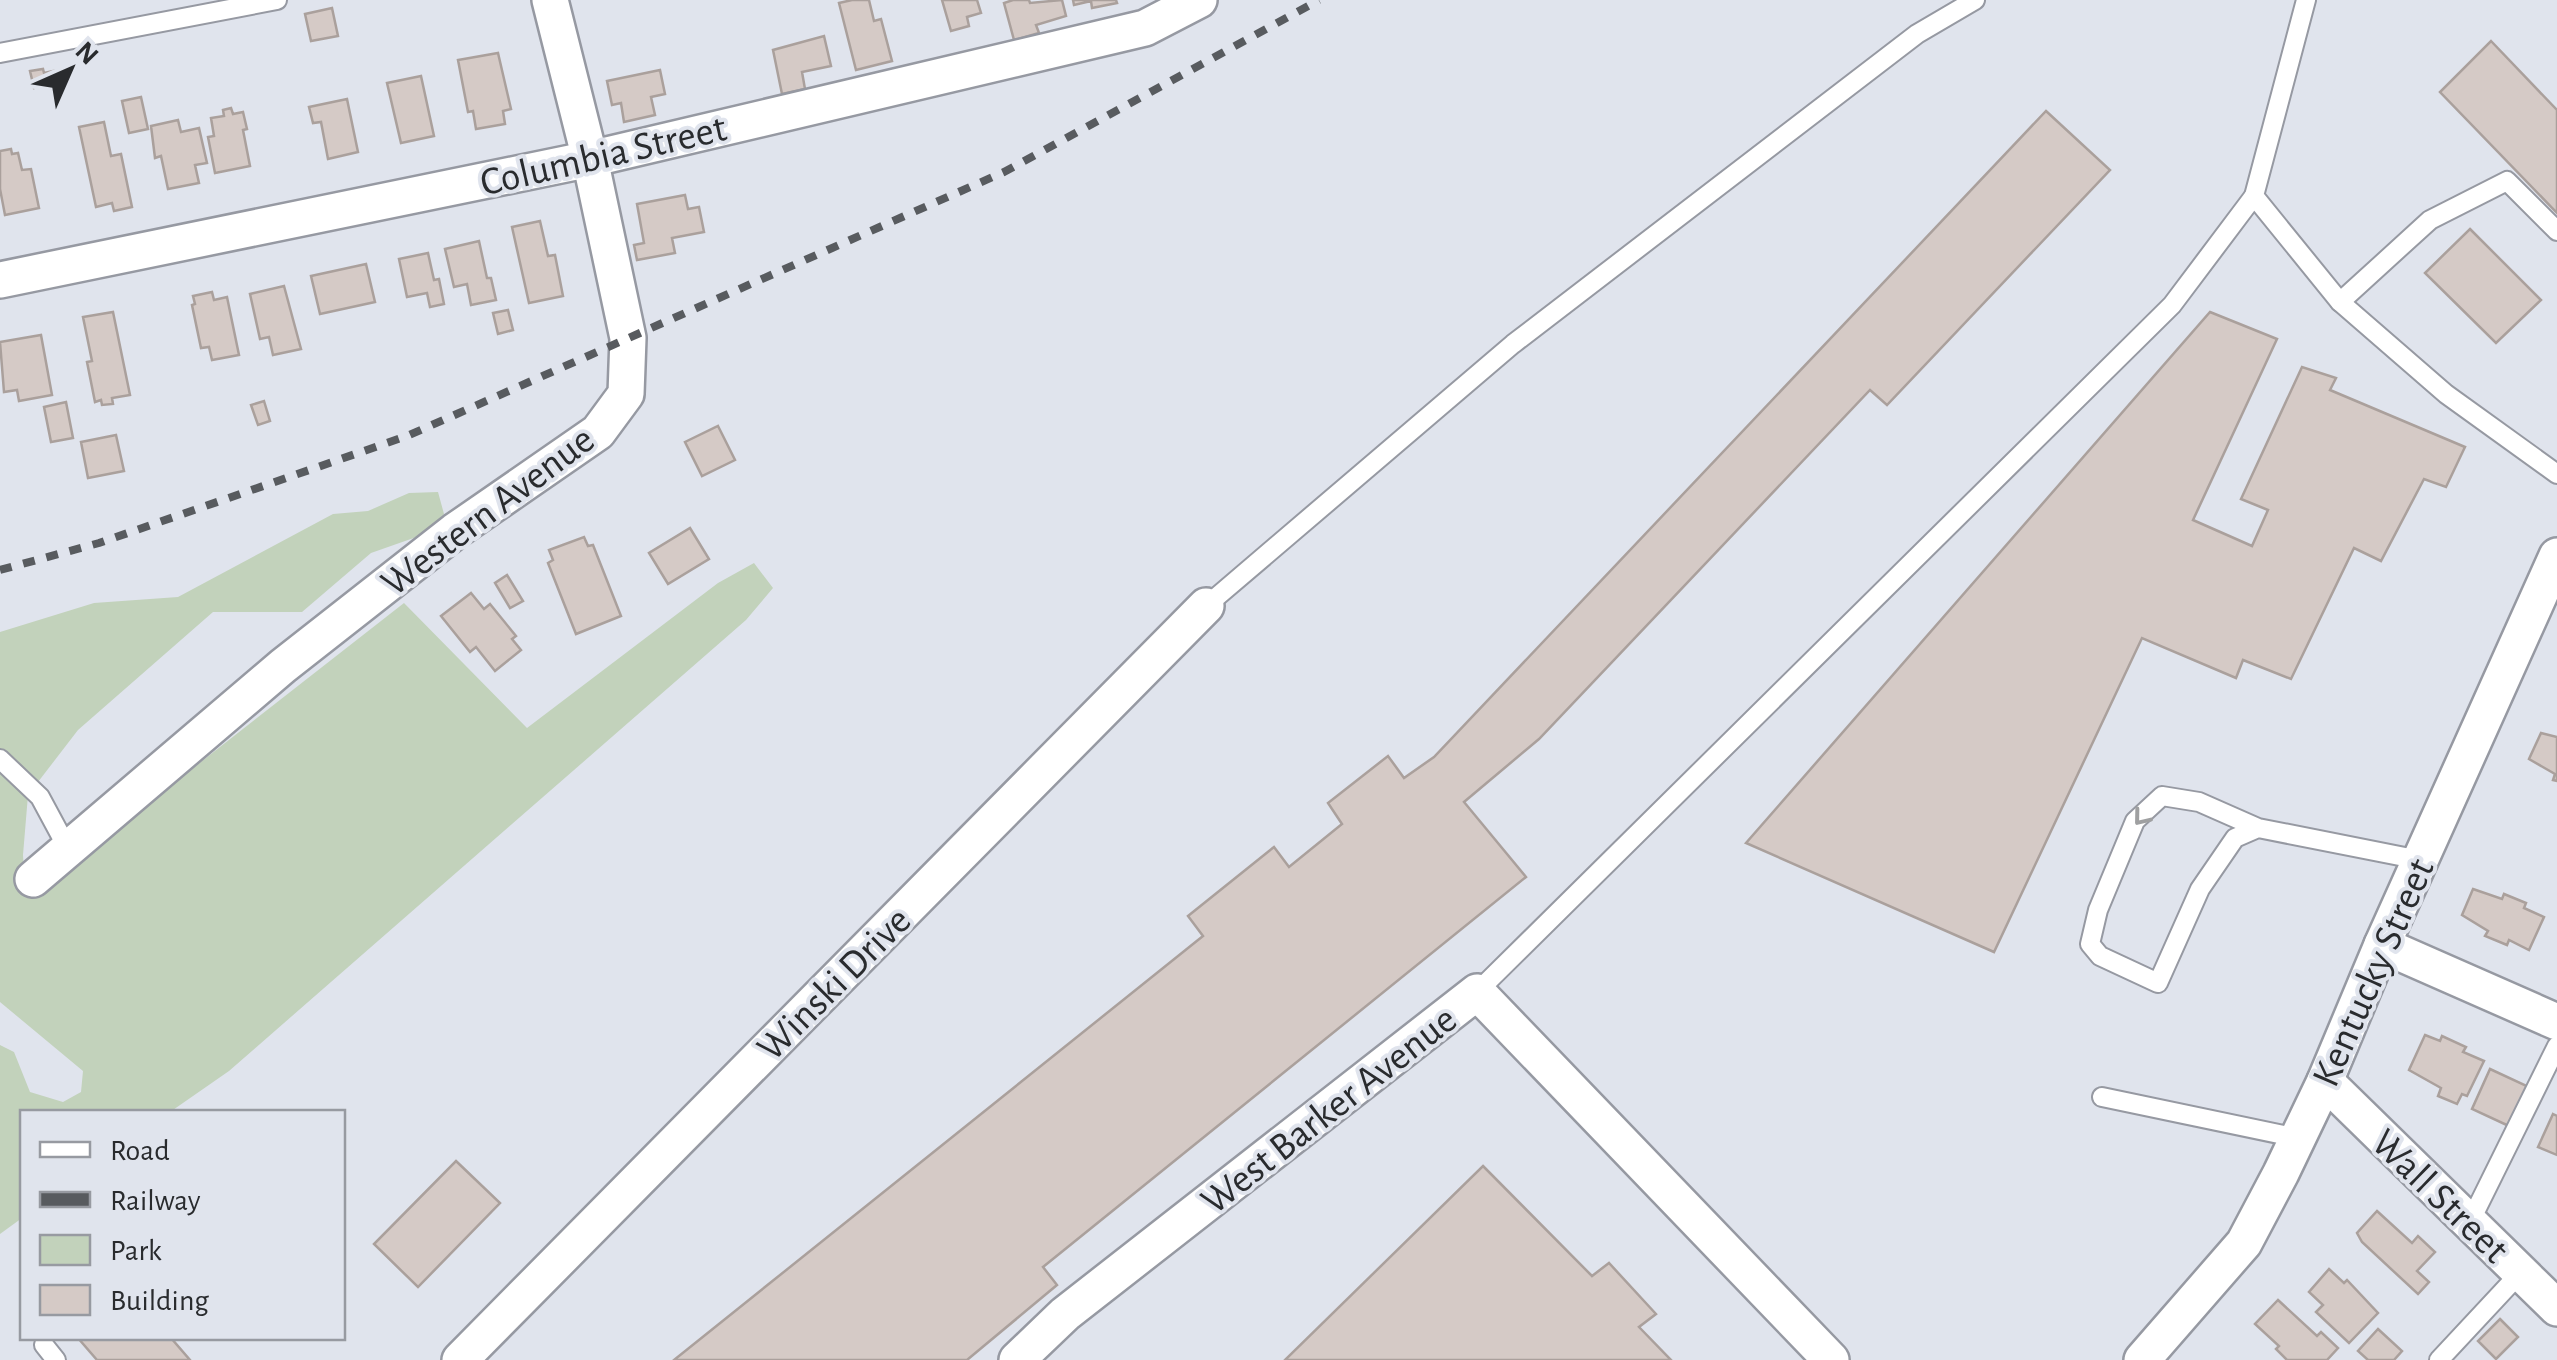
<svg xmlns="http://www.w3.org/2000/svg" width="2557" height="1360" font-family="'Alegreya Sans',sans-serif">
	<rect width="100%" height="100%" fill="#e0e4ed"/>
	<polygon fill="#c2d2bb" points="438,492 444,514 425,534 371,553 302,612 213,612 78,730 28,795 23,855 25,889 50,880 404,603 527,728 718,583 754,563 773,588 746,620 229,1071 170,1112 22,1112 22,1218 0,1234 0,1045 14,1052 30,1092 63,1102 81,1092 83,1071 0,1002 0,632 94,603 178,597 333,514 368,511 409,493"/>
	<g fill="#d5cac6" stroke="#aaa09c" stroke-width="2.5">
		<polygon points="852,0 869,0 874,21 881,19 892,61 856,70 839,3"/>
		<polygon points="942,0 977,0 981,13 967,17 969,26 951,31"/>
		<polygon points="1013,0 1029,0 1030,3 1062,0 1066,16 1036,25 1039,33 1014,40 1004,3"/>
		<polygon points="1073,0 1116,0 1117,3 1092,8 1091,1 1074,5"/>
		<polygon points="332,8 338,36 311,41 305,14"/>
		<polygon points="824,36 831,66 802,72 805,89 782,94 773,50"/>
		<polygon points="2491,41 2557,110 2557,213 2440,92"/>
		<polygon points="498,53 511,109 503,111 505,124 476,129 473,111 468,112 458,60"/>
		<polygon points="43,69 44,73 58,70 60,82 34,88 30,71"/>
		<polygon points="660,70 665,94 651,97 655,115 624,122 621,103 612,105 607,81"/>
		<polygon points="421,76 434,136 401,143 387,83"/>
		<polygon points="141,97 148,129 129,133 122,101"/>
		<polygon points="347,99 358,152 328,159 321,122 313,123 309,107"/>
		<polygon points="231,108 233,114 243,112 247,129 243,130 250,166 215,173 208,137 214,136 211,118 224,116 223,110"/>
		<polygon points="2046,111 2110,170 1887,405 1870,390 1539,739 1464,802 1526,877 1043,1267 1057,1285 967,1360 674,1360 1203,936 1188,916 1274,847 1289,867 1342,824 1328,803 1388,756 1404,778 1434,757"/>
		<polygon points="178,120 181,132 199,128 207,163 195,165 199,183 168,189 161,156 155,158 151,126"/>
		<polygon points="104,122 111,156 121,154 132,207 114,211 112,203 96,207 79,127"/>
		<polygon points="11,149 12,154 18,153 22,170 31,169 39,208 5,215 0,189 0,151"/>
		<polygon points="685,195 688,209 699,207 704,232 672,238 675,253 637,260 634,245 644,243 637,204"/>
		<polygon points="540,221 548,256 555,255 563,296 529,303 512,227"/>
		<polygon points="2470,229 2541,300 2496,343 2425,273"/>
		<polygon points="479,241 487,278 491,278 496,300 471,305 467,284 454,287 445,249"/>
		<polygon points="428,253 434,280 439,279 444,304 430,307 427,293 407,297 399,259"/>
		<polygon points="366,264 375,302 320,314 311,276"/>
		<polygon points="284,286 301,349 273,355 269,337 260,339 250,294"/>
		<polygon points="212,292 214,300 227,297 239,355 212,360 209,347 201,348 192,305 195,304 193,296"/>
		<polygon points="508,310 513,330 498,334 493,313"/>
		<polygon points="113,312 130,395 112,398 113,404 102,405 101,400 95,402 87,362 92,361 83,317"/>
		<polygon points="2210,312 2277,339 2193,520 2252,546 2268,510 2241,499 2302,367 2336,378 2330,390 2465,447 2446,487 2424,479 2381,561 2354,548 2291,679 2243,660 2236,678 2142,638 1994,952 1746,843"/>
		<polygon points="41,335 52,395 19,401 17,390 4,392 0,342"/>
		<polygon points="264,401 270,421 258,425 251,405"/>
		<polygon points="66,402 73,438 51,442 44,407"/>
		<polygon points="718,426 735,460 702,476 685,442"/>
		<polygon points="116,435 124,471 88,478 81,442"/>
		<polygon points="690,528 709,559 668,584 649,553"/>
		<polygon points="584,537 588,546 593,545 621,616 576,634 548,563 553,560 549,550"/>
		<polygon points="507,575 523,601 510,608 495,583"/>
		<polygon points="471,593 484,609 490,604 516,636 512,639 521,650 495,671 476,647 470,652 441,616"/>
		<polygon points="2541,733 2557,737 2557,781 2553,780 2555,774 2529,759"/>
		<polygon points="2473,889 2502,899 2504,894 2526,903 2524,908 2544,917 2529,950 2509,940 2507,945 2485,936 2488,931 2462,915"/>
		<polygon points="2425,1035 2440,1041 2442,1036 2466,1047 2463,1052 2484,1061 2467,1096 2462,1094 2457,1104 2438,1096 2441,1088 2409,1070"/>
		<polygon points="2490,1069 2529,1087 2511,1127 2472,1109"/>
		<polygon points="2553,1114 2557,1116 2557,1155 2538,1147"/>
		<polygon points="456,1161 500,1203 418,1287 374,1244"/>
		<polygon points="1483,1166 1592,1276 1609,1263 1656,1314 1639,1327 1671,1360 1285,1360"/>
		<polygon points="2377,1211 2412,1243 2418,1236 2435,1252 2417,1271 2429,1282 2418,1294 2362,1242 2357,1233"/>
		<polygon points="2329,1269 2344,1283 2347,1280 2378,1313 2349,1343 2316,1312 2323,1305 2309,1292"/>
		<polygon points="2278,1300 2317,1336 2321,1332 2338,1348 2327,1360 2287,1360 2276,1349 2279,1346 2255,1324"/>
		<polygon points="2500,1319 2518,1337 2496,1359 2478,1341"/>
		<polygon points="2378,1329 2402,1351 2394,1360 2368,1360 2358,1351"/>
		<polygon points="78,1338 171,1338 190,1360 97,1360"/>
	</g>
	<g fill="none" stroke-linecap="round" stroke-linejoin="round">
		<g stroke="#9699a2" stroke-width="22">
			<g id="lane">
				<polyline points="2306,0 2254,196 2340,302 2446,394 2557,474"/>
				<polyline points="0,53 277,0"/>
				<polyline points="2340,302 2430,220 2507,181 2557,231"/>
				<polyline points="1206,606 1513,344 1917,34 1975,0"/>
				<polyline points="0,759 40,797 68,849"/>
				<polyline points="2258,828 2235,838 2200,889 2158,983 2100,956 2090,944 2098,910 2135,821 2162,796 2199,802 2258,828 2420,860"/>
				<polyline points="1477,992 2172,305 2254,196"/>
				<polyline points="2102,1097 2298,1138"/>
				<polyline points="2470,1222 2557,1046"/>
				<polyline points="44,1345 56,1360"/>
				<polyline points="2439,1360 2521,1272"/>
			</g>
		</g>
		<g stroke="#9699a2" stroke-width="40">
			<g id="street">
				<polyline points="0,280 590,159 1145,28 1199,0"/>
				<polyline points="33,879 283,666 455,531 598,432 626,394 628,338 590,159 550,0"/>
				<polyline points="2382,945 2557,1022"/>
				<polyline points="2325,1081 2557,1308"/>
				<polyline points="460,1360 1206,606"/>
				<polyline points="1017,1360 1065,1314 1477,992 1831,1360"/>
				<polyline points="2142,1360 2244,1243 2281,1173 2325,1081 2382,945 2557,556"/>
			</g>
		</g>
		<use href="#lane" stroke="#fff" stroke-width="18"/>
		<use href="#street" stroke="#fff" stroke-width="35"/>
		<polyline stroke="#585b5f" stroke-width="8" stroke-dasharray="12 12" stroke-linecap="butt" points="0,570 99,543 407,436 1004,172 1319,0"/>
	</g>
	<defs><path id="oneway-chevron" d="M-2-3.5L2.5 0L-2 3.5" fill="none" stroke-width="1.6" stroke-linecap="round" stroke-linejoin="round" transform="scale(2.5)"/></defs>
	<use stroke="#9fa0a1" href="#oneway-chevron" transform="translate(2141 818) rotate(129)"/>
	<g text-anchor="middle" stroke-width="8" stroke-linejoin="round" paint-order="stroke">
		<g font-size="40" fill="#292b2e" stroke="#e0e4ed">
			<text transform="translate(603 154) rotate(-13)" y="14">Columbia Street</text>
			<text transform="translate(487 510) rotate(-37)" y="14">Western Avenue</text>
			<text transform="translate(2372 972) rotate(-66)" y="14">Kentucky Street</text>
			<text transform="translate(833 983) rotate(-45)" y="14">Winski Drive</text>
			<text transform="translate(1328 1109) rotate(-38)" y="14">West Barker Avenue</text>
			<text transform="translate(2441 1195) rotate(44)" y="14">Wall Street</text>
		</g>
	</g>
	<rect x="20" y="1110" width="325" height="230" fill="#e0e4ed" stroke="#979aa1" stroke-width="2.5"/>
	<rect x="40" y="1142" width="50" height="15" fill="#ffffff" stroke="#979aa1" stroke-width="2.5"/>
	<text x="110" y="1160" font-size="30" fill="#292b2e">Road</text>
	<rect x="40" y="1192" width="50" height="15" fill="#585b5f" stroke="#979aa1" stroke-width="2.5"/>
	<text x="110" y="1210" font-size="30" fill="#292b2e">Railway</text>
	<rect x="40" y="1235" width="50" height="30" fill="#c2d2bb" stroke="#979aa1" stroke-width="2.5"/>
	<text x="110" y="1260" font-size="30" fill="#292b2e">Park</text>
	<rect x="40" y="1285" width="50" height="30" fill="#d5cac6" stroke="#979aa1" stroke-width="2.5"/>
	<text x="110" y="1310" font-size="30" fill="#292b2e">Building</text>
	<g transform="translate(70 70) rotate(45)" stroke="#e0e4ed" stroke-width="8" paint-order="stroke">
	<path d="M0-8L18 38L0 25L-18 38Z" fill="#292b2e"/>
	<text y="-15" font-size="28" font-weight="bold" text-anchor="middle" fill="#292b2e">N</text>
	</g>
</svg>
